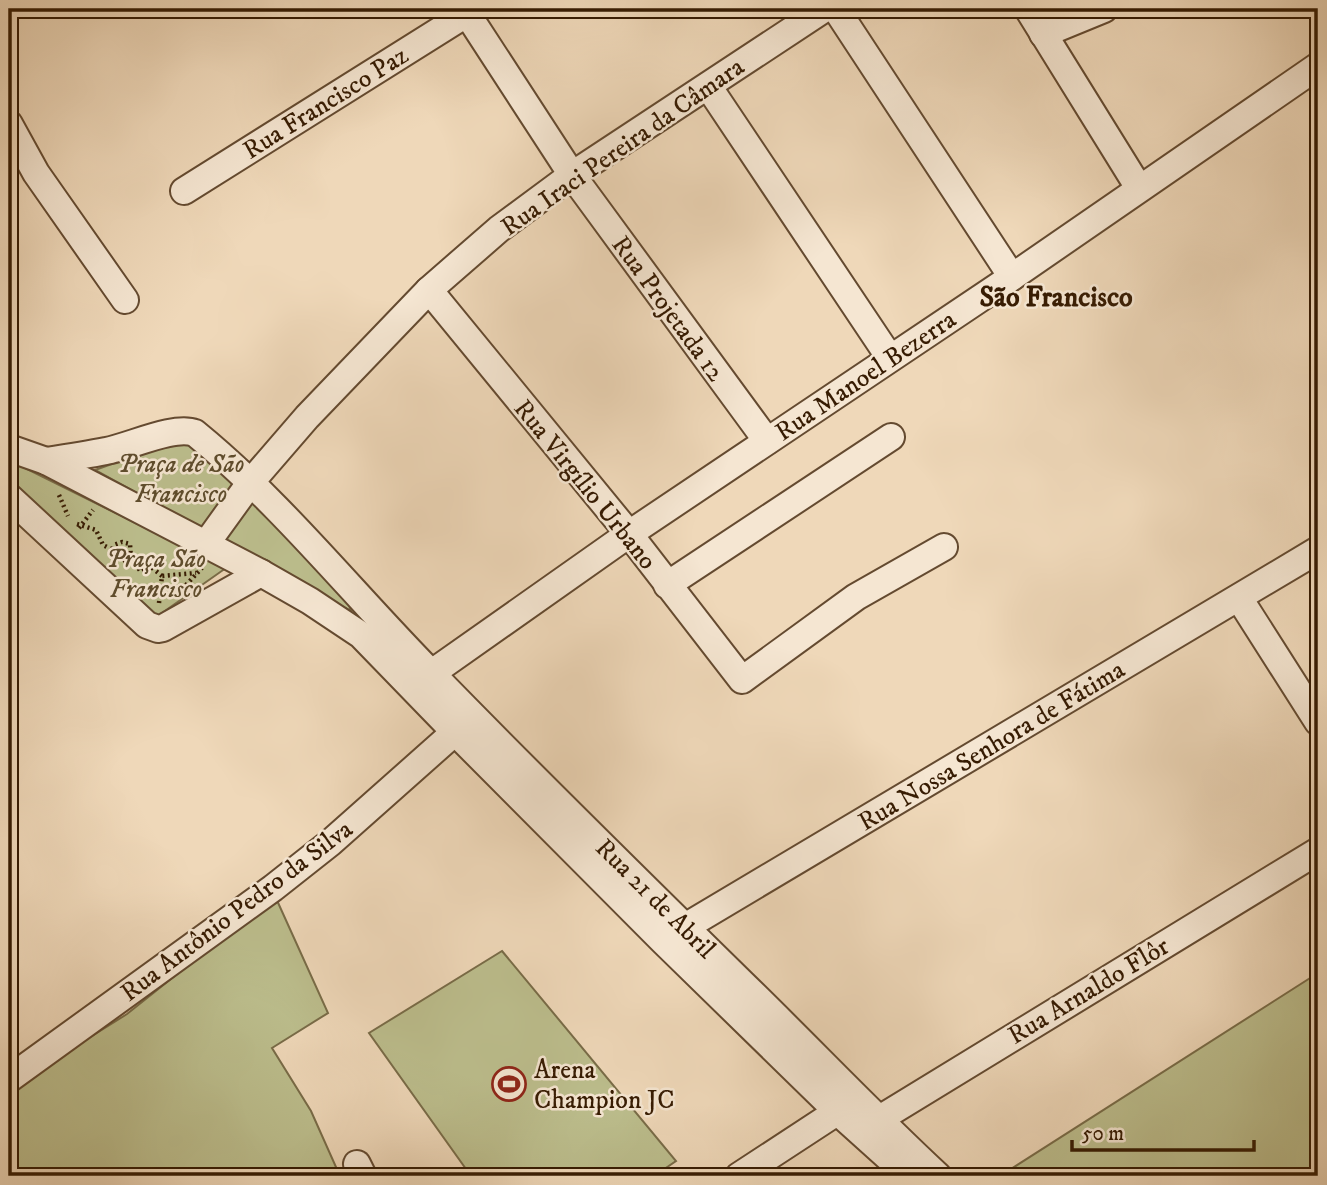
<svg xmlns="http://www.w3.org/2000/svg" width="1327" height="1185" font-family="'IM FELL DW Pica',serif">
	<rect width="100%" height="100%" fill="#efd8b9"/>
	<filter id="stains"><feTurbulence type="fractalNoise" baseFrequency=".00286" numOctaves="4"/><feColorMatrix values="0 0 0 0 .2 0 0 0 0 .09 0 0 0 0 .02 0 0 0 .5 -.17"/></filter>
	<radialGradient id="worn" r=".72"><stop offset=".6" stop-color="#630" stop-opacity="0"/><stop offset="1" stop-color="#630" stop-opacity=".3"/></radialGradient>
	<g fill="#bcbe8d" stroke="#796c48" stroke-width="2">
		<polygon points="190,436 239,482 204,530 95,470"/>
		<polygon points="9,460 226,568 152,620 9,485"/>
		<polygon points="254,497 345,593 351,611 218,541"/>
		<polygon points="275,896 328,1013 272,1048 311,1111 340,1176 9,1176 9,1088 127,1014"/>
		<polygon points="502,951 676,1161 654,1176 471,1176 369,1033"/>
		<polygon points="1318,973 1318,1176 1000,1176"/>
	</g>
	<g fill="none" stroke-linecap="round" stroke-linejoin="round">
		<g stroke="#644a30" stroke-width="30">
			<g id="street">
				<polyline points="464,9 572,175 767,441"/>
				<polyline points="836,9 1012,277"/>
				<polyline points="1028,9 1139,188"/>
				<polyline points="1043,34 1104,9"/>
				<polyline points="708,86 890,358"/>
				<polyline points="9,124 36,173 125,300"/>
				<polyline points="184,191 474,9"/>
				<polyline points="429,290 629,534 742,680 856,597 944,547"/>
				<polyline points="9,448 46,461 261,573 310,601 361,635 455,732 663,941 838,1112 909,1176"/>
				<path d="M46,461C66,458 86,455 106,451C129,447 174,425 195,433C282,504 353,594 432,674C534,779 638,881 742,983C808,1047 871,1114 938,1176"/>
				<polyline points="9,497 147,625 158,629 163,628 261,573"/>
				<polyline points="206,544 250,483 307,417 429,290 499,229 572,175 824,9"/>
				<polyline points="667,585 891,437"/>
				<polyline points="1239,598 1318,722"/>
				<polyline points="419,682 629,534 1012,277 1318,66"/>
				<polyline points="670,936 1318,550"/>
				<polyline points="9,1079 273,888 330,843 455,732"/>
				<polyline points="863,1129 1318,851"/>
				<polyline points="357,1164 363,1176"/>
				<polyline points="739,1176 852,1102"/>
			</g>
		</g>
		<g stroke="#361b02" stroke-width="4.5" stroke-dasharray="2 3.5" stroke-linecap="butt">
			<polyline points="59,495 68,516"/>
			<polyline points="77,524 96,530 103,545 113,550"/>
			<polyline points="79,528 93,510"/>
			<polyline points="116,558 112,554 114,545 122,542 130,544 131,558"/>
			<polyline points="113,560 116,558 121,561 131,558 141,572 151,567 162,576"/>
			<polyline points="186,585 202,568"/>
			<polyline points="159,603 162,576 196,573"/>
		</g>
		<use href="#street" stroke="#f5e6d2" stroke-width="26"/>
	</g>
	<defs>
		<g id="stadium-ring" transform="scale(1.75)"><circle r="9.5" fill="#f5e6d2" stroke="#8f2418" stroke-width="1.5"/><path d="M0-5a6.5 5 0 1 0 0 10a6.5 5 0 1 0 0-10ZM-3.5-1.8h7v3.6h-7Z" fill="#8f2418"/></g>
	</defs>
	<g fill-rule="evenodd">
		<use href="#stadium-ring" x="509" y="1084"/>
	</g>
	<g text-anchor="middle" stroke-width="5" stroke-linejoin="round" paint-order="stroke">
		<g font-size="26" fill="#361b02" stroke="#f5e6d2">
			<text transform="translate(325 102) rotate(-32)" y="9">Rua Francisco Paz</text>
			<text transform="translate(622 146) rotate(-35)" y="9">Rua Iraci Pereira da Câmara</text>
			<text transform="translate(669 308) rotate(54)" y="9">Rua Projetada 12</text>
			<text transform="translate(865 375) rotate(-34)" y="9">Rua Manoel Bezerra</text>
			<text transform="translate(586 484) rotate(51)" y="9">Rua Virgílio Urbano</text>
			<text transform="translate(991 745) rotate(-31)" y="9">Rua Nossa Senhora de Fátima</text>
			<text transform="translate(656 898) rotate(45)" y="9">Rua 21 de Abril</text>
			<text transform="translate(236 910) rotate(-37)" y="9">Rua Antônio Pedro da Silva</text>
			<text transform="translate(1088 990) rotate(-31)" y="9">Rua Arnaldo Flôr</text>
		</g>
		<g font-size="26" font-style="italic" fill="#5e4c2c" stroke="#f5e6d2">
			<text x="181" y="472">Praça de São<tspan x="181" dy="30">Francisco</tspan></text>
			<text x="156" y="567">Praça São<tspan x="156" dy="30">Francisco</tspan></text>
		</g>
		<g font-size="26" fill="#361b02" stroke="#f5e6d2" text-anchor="start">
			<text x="534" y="1078">Arena<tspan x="534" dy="30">Champion JC</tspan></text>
		</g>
		<g font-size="28" font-weight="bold" fill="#361b02" stroke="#f5e6d2">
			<text x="1056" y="306">São Francisco</text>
		</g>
	</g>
	<rect width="1327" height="1185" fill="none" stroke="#efd8b9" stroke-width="35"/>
	<rect x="10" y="10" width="1306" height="1164" fill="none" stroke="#361b02" stroke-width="3.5"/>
	<rect x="18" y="18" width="1292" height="1150" fill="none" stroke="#361b02" stroke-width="2"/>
	<path d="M1072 1140v10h182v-10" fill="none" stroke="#361b02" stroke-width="3.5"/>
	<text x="1082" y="1140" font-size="21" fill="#361b02" stroke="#f5e6d2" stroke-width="5" paint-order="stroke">50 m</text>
	<rect width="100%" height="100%" filter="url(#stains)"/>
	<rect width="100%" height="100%" fill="url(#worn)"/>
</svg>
